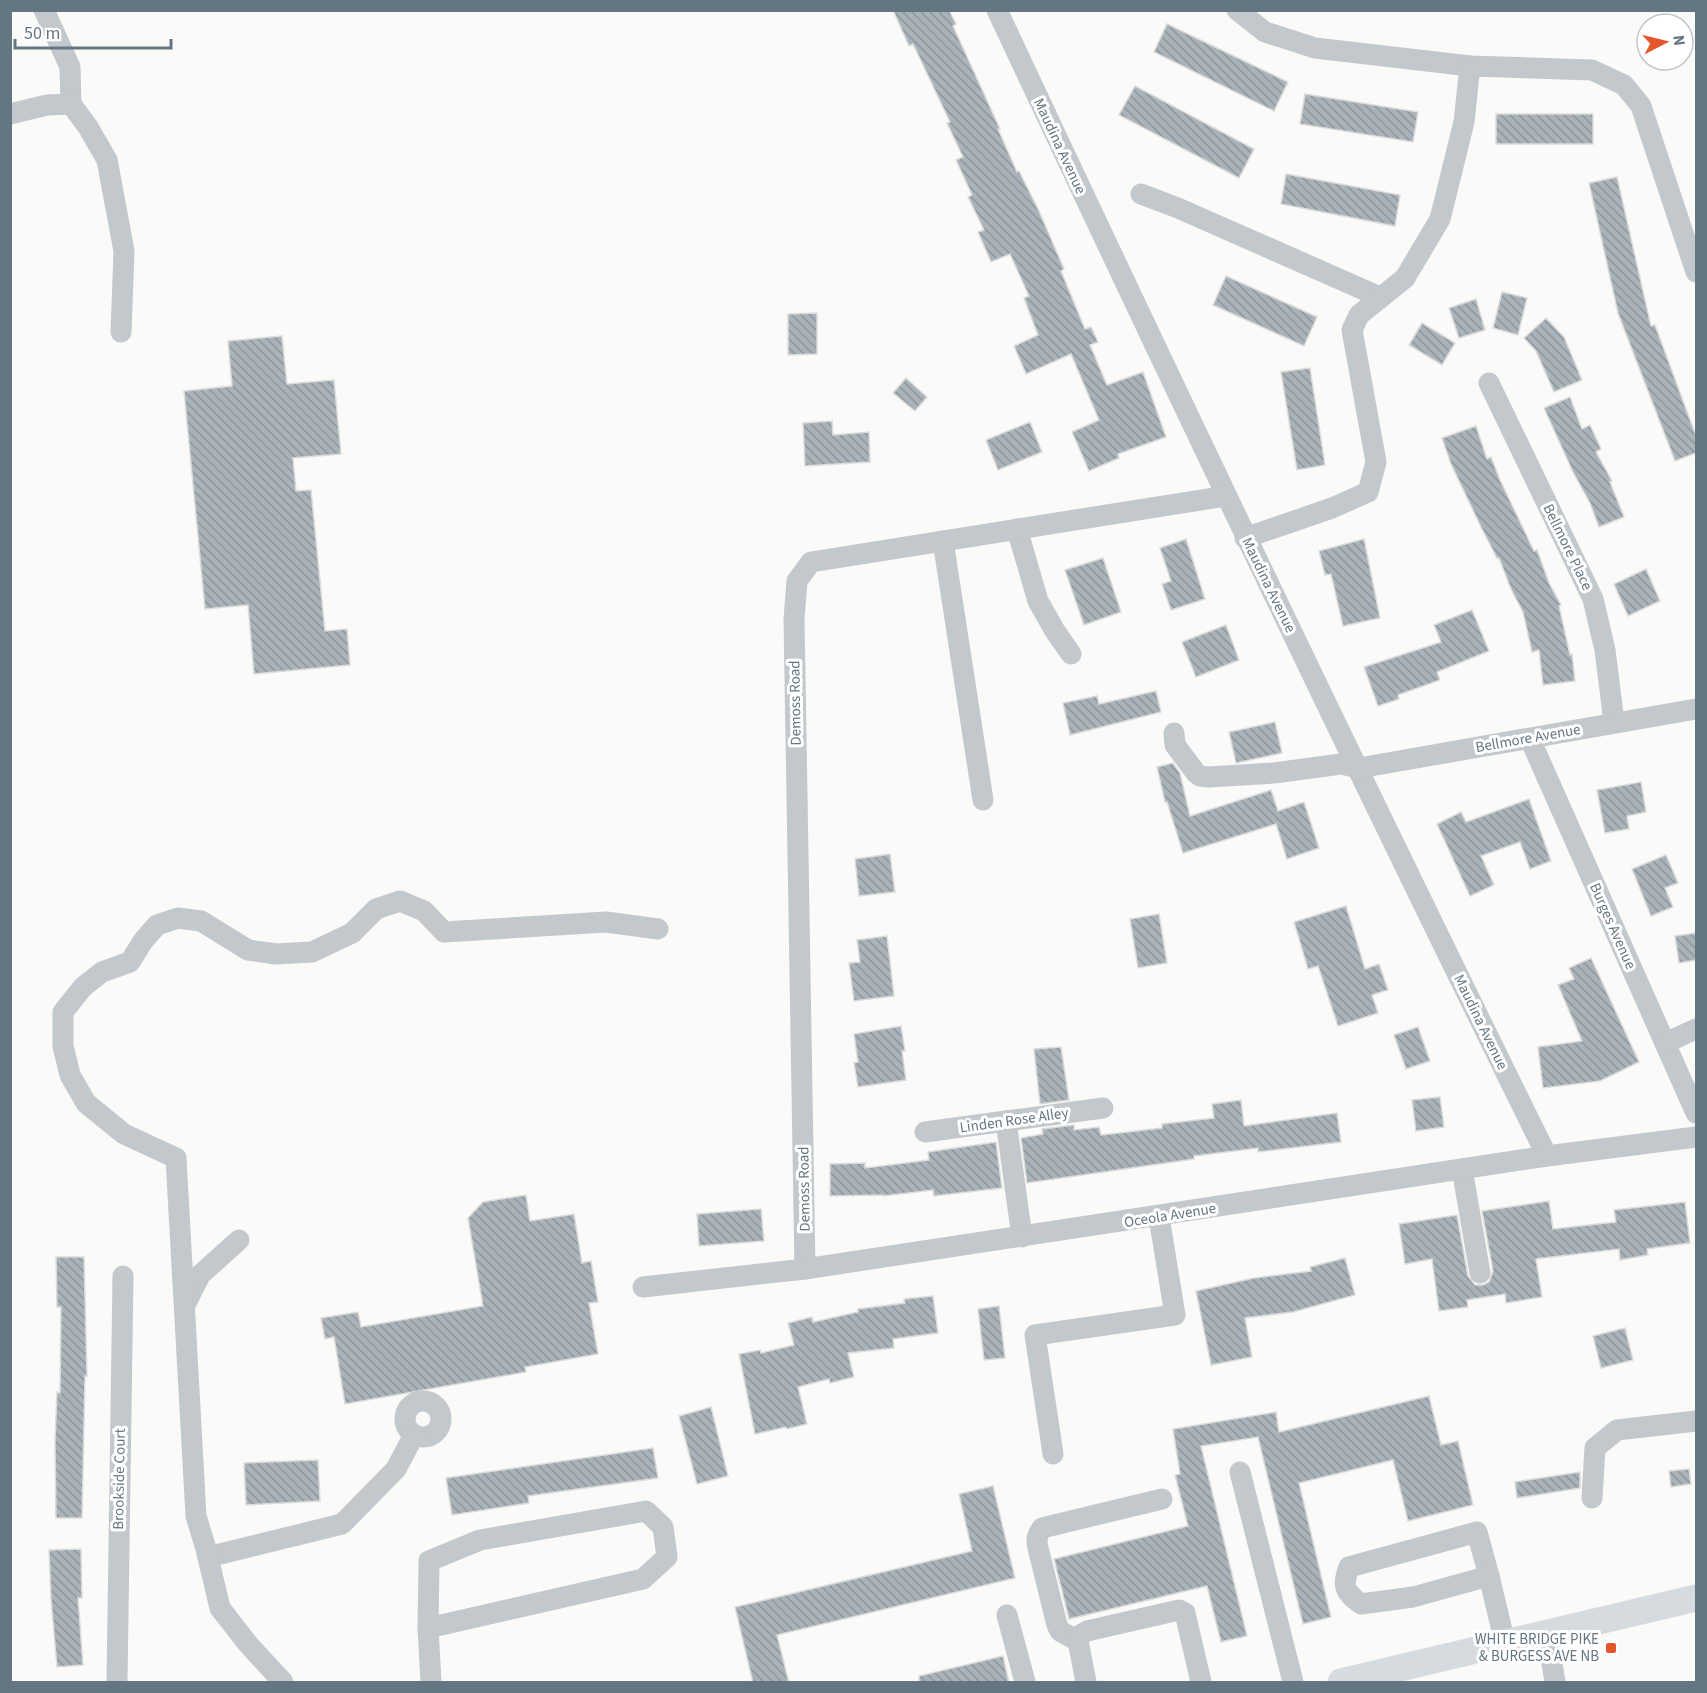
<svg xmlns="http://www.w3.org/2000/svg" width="1707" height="1693" font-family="'Source Sans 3',sans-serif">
	<defs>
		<pattern id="building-back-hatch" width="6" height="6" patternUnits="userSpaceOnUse" patternTransform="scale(1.5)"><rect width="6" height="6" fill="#aab3b9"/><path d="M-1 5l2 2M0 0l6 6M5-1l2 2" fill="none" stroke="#8e969c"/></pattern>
	</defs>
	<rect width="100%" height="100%" fill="#fafaf8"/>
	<g fill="url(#building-back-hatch)" stroke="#dcdcda" stroke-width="1.5">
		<polygon points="893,10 949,10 956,24 953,26 1000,129 998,129 1017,172 1019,171 1039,211 1064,269 1061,271 1085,329 1091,327 1098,342 1090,345 1107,385 1143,372 1166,437 1118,454 1119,458 1089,471 1072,432 1099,420 1071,354 1026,374 1014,346 1038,335 1024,298 1029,296 1010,254 991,262 978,232 984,230 968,197 972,195 956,160 963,157 947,123 950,122 913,44 909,46"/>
		<polygon points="1167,24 1288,82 1274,111 1154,52"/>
		<polygon points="1135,86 1254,149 1239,178 1119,115"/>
		<polygon points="1305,94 1418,112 1413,142 1300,124"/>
		<rect x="1496" y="114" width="97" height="30"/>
		<polygon points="1286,174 1400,195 1395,226 1281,204"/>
		<polygon points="1617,177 1651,326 1655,325 1696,436 1696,453 1675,461 1618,313 1589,183"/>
		<polygon points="1226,276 1317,317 1304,346 1213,305"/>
		<polygon points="1502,292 1527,298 1518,335 1493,328"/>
		<polygon points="1476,299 1485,330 1459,338 1449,308"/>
		<polygon points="817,313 817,354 788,355 788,314"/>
		<polygon points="1546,318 1564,337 1582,380 1554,392 1536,351 1524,338"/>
		<polygon points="1422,323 1455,343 1442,365 1409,345"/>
		<polygon points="282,336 287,384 334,380 341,454 293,458 296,491 311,490 325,631 347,629 350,665 254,674 248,605 205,609 184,391 232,386 228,341"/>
		<polygon points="1310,368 1325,465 1297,470 1281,372"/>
		<polygon points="906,378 927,397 915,411 893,393"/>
		<polygon points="1570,397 1582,429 1590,425 1601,449 1596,452 1612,481 1610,482 1624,517 1599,527 1590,503 1573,472 1544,408"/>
		<polygon points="832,421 833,435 869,432 870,462 805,466 803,423"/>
		<polygon points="1030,422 1042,452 998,470 986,440"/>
		<polygon points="1476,426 1487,459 1491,457 1500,480 1534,551 1537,550 1549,583 1561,605 1559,606 1570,655 1572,654 1575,681 1543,685 1539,650 1532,652 1523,612 1511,589 1499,558 1497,558 1481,527 1451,464 1442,438"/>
		<polygon points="1186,539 1205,599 1171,610 1162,584 1171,581 1160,548"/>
		<polygon points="1364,539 1380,618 1343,626 1331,574 1325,575 1319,551"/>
		<polygon points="1103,558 1121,612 1084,625 1065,570"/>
		<polygon points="1646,569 1660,601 1628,616 1614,584"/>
		<polygon points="1472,610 1489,651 1437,672 1440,680 1398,695 1399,699 1378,706 1364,667 1441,642 1434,625"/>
		<polygon points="1226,625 1239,660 1196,677 1182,642"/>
		<polygon points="1156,691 1161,712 1070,735 1063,703 1097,696 1099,704"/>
		<polygon points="1275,722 1282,753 1236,763 1229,732"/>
		<polygon points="1173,763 1180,773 1190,816 1271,790 1278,811 1304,802 1319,848 1287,859 1276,824 1183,853 1167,802 1165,802 1157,767"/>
		<polygon points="1641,782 1646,812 1627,816 1629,829 1605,833 1597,790"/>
		<polygon points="1529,799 1551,861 1530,869 1520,842 1481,856 1494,885 1470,896 1437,824 1461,812 1466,822"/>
		<polygon points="890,854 895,892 859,896 855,859"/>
		<polygon points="1666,855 1678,883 1665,888 1673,907 1651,916 1632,869"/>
		<polygon points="1346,906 1365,969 1379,964 1388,990 1372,995 1378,1013 1338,1026 1318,966 1308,969 1294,922"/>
		<polygon points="1159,914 1167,963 1138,968 1130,919"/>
		<polygon points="1696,933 1696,960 1679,963 1675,936"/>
		<polygon points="887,936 894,996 854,1001 849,963 860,962 857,940"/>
		<polygon points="1591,958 1639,1062 1600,1081 1543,1088 1538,1047 1582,1041 1558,985 1574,979 1569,968"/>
		<polygon points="901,1026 905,1051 902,1051 906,1080 858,1087 854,1063 858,1062 854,1034"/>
		<polygon points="1418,1027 1430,1061 1406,1069 1394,1035"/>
		<polygon points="1061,1047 1069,1100 1040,1104 1034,1049"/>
		<polygon points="1440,1097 1444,1127 1416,1131 1412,1100"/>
		<polygon points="1241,1100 1244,1126 1337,1113 1341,1142 1258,1152 1258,1148 1194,1156 1194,1159 1027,1183 1021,1138 1043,1134 1042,1129 1074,1125 1074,1130 1099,1127 1101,1135 1162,1128 1162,1124 1214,1118 1212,1104"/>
		<polygon points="996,1142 1002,1188 934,1196 933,1190 883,1196 883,1195 830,1196 830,1164 865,1163 865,1168 929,1160 928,1152"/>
		<polygon points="526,1195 530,1221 574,1214 582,1263 591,1261 598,1302 589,1303 598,1354 525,1367 526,1372 345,1404 334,1337 325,1339 321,1318 358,1312 361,1327 483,1306 468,1218 483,1202"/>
		<polygon points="1549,1201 1553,1229 1616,1222 1614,1210 1685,1202 1690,1243 1647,1249 1648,1255 1620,1260 1619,1249 1536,1259 1542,1297 1506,1303 1505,1294 1467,1300 1468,1307 1439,1311 1432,1259 1405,1264 1399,1224 1457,1215 1468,1276 1475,1285 1483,1285 1489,1282 1493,1271 1482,1211"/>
		<polygon points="761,1209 764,1241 699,1246 697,1214"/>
		<polygon points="56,1257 84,1257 87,1376 85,1376 82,1518 56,1518 55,1442 57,1392 60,1393 61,1307 57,1307"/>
		<polygon points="1345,1258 1355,1295 1293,1312 1245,1318 1252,1357 1211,1365 1196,1291 1254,1278 1311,1271 1310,1267"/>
		<polygon points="933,1296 938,1333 893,1339 894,1348 848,1353 854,1377 830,1383 829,1379 798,1387 807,1424 787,1429 786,1427 755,1434 739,1354 760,1350 761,1353 794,1345 788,1323 812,1317 813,1322 858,1312 858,1309 905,1303 904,1299"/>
		<polygon points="999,1306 1005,1358 984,1360 978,1309"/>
		<polygon points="1625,1328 1633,1360 1601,1368 1593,1336"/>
		<polygon points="1429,1396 1441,1445 1458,1441 1473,1505 1408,1521 1393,1460 1299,1483 1331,1617 1303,1624 1258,1437 1201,1446 1247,1636 1221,1642 1207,1586 1069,1619 1054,1559 1188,1526 1175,1475 1180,1474 1173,1429 1276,1412 1279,1432"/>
		<polygon points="711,1407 728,1476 697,1484 679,1416"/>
		<polygon points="653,1448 658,1478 528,1496 529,1503 452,1515 446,1478"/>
		<polygon points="318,1460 320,1501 246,1505 244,1463"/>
		<polygon points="1689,1469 1691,1484 1671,1487 1669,1471"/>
		<polygon points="1580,1472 1580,1488 1517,1498 1515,1482"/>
		<polygon points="993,1486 1015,1578 777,1635 789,1683 753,1683 735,1607 972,1551 959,1494"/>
		<polygon points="81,1549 82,1598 78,1598 83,1665 57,1667 51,1599 49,1550"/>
		<polygon points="1003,1656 1009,1683 919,1683 919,1676"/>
	</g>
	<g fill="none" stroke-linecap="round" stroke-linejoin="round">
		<g stroke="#c3c8cc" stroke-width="21">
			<polyline points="44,10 70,67 71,104"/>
			<path d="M997,10C1177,394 1359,776 1547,1156"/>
			<polyline points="1237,10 1265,32 1315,48 1470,66 1592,70 1624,85 1641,106 1696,272"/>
			<polyline points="10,114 47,105 71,104 88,127 107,160 124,251 121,332"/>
			<polyline points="1141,194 1178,208 1380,297"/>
			<polyline points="1489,383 1593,599 1605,650 1614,722"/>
			<polyline points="1017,529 1038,601 1055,631 1071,654"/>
			<polyline points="1245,538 1332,508 1368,492 1376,462 1352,330 1359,315 1405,278 1440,219 1464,122 1470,66"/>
			<polyline points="943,541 983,800"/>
			<polyline points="1174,733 1175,745 1196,773 1200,776 1209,777 1274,773 1341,764 1359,768 1696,709"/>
			<polyline points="1530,739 1696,1113"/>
			<polyline points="1665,1043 1696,1029"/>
			<polyline points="1006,1121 1022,1237"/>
			<polyline points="925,1132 1103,1108"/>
			<polyline points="1462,1169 1480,1273"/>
			<polyline points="805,1269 794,619 797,581 811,562 1226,496"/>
			<polyline points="643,1287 805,1269 1547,1156 1696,1137"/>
			<polyline points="186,1303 200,1275 239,1240"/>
			<circle cx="423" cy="1419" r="18"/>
			<polyline points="1053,1454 1035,1335 1175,1315 1159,1217"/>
			<polyline points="1240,1472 1293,1682"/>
			<polyline points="1592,1498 1595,1448 1617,1430 1696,1421"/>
			<path d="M1477,1532L1489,1576L1413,1597L1361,1604C1344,1591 1342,1587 1349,1567Z"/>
			<polyline points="208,1557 342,1524 396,1469 414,1435"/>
			<polyline points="1489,1576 1505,1643"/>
			<polyline points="1007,1615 1025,1682"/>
			<polyline points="428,1628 643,1579 667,1557 663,1527 646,1511 480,1540 429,1561 428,1628 431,1682"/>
			<polyline points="1547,1633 1555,1682"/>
			<path d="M1078,1641L1060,1631L1057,1625L1038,1548C1036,1539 1037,1535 1042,1528L1162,1499"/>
			<polyline points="117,1682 123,1276"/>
			<polyline points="283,1682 248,1644 220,1608 206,1549 196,1516 176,1158 124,1134 86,1103 70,1075 63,1046 63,1012 83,987 102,972 130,962 143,941 157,925 178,918 201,921 248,950 276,954 312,952 352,933 376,909 400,901 424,911 444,932 606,922 658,929"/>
			<polyline points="1086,1682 1078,1641 1080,1635 1087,1631 1179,1610 1185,1613 1201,1682"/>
		</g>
		<polyline stroke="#d6dbdf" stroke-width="27" points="1341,1682 1696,1598"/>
	</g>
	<rect fill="#e4572e" stroke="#fff" stroke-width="2" x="1605" y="1642" width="12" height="12" rx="3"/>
	<g text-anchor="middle" stroke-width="6" stroke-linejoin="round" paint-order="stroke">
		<g font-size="15" fill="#657683" stroke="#fff">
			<text transform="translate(1060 146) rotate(65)" y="5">Maudina Avenue</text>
			<text transform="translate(1568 547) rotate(64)" y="5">Bellmore Place</text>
			<text transform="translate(1269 585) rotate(64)" y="5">Maudina Avenue</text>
			<text transform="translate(795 703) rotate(-91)" y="5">Demoss Road</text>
			<text transform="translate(1528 738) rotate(-10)" y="5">Bellmore Avenue</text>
			<text transform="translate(1613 926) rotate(66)" y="5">Burges Avenue</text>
			<text transform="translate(1481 1022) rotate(64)" y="5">Maudina Avenue</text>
			<text transform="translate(1014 1120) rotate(-8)" y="5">Linden Rose Alley</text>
			<text transform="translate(804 1189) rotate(-91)" y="5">Demoss Road</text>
			<text transform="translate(1170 1215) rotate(-9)" y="5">Oceola Avenue</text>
			<text transform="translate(119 1479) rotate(-89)" y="5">Brookside Court</text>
		</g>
		<g font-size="15" fill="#657683" stroke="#fff" text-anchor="end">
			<text x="1599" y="1644">WHITE BRIDGE PIKE<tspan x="1599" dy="17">&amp; BURGESS AVE NB</tspan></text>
		</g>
	</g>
	<rect width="1707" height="1693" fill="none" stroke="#657683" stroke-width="24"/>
	<g transform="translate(1665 42) rotate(83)"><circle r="28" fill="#ffffff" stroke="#c1c8cd" stroke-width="1.5"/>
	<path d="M0-4.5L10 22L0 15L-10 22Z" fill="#e4572e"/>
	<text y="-9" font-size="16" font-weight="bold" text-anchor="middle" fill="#657683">N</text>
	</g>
	<path d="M15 39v9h156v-9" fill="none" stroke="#657683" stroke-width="3"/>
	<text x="24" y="39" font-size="18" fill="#657683" stroke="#ffffff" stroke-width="4.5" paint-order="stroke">50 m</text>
</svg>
